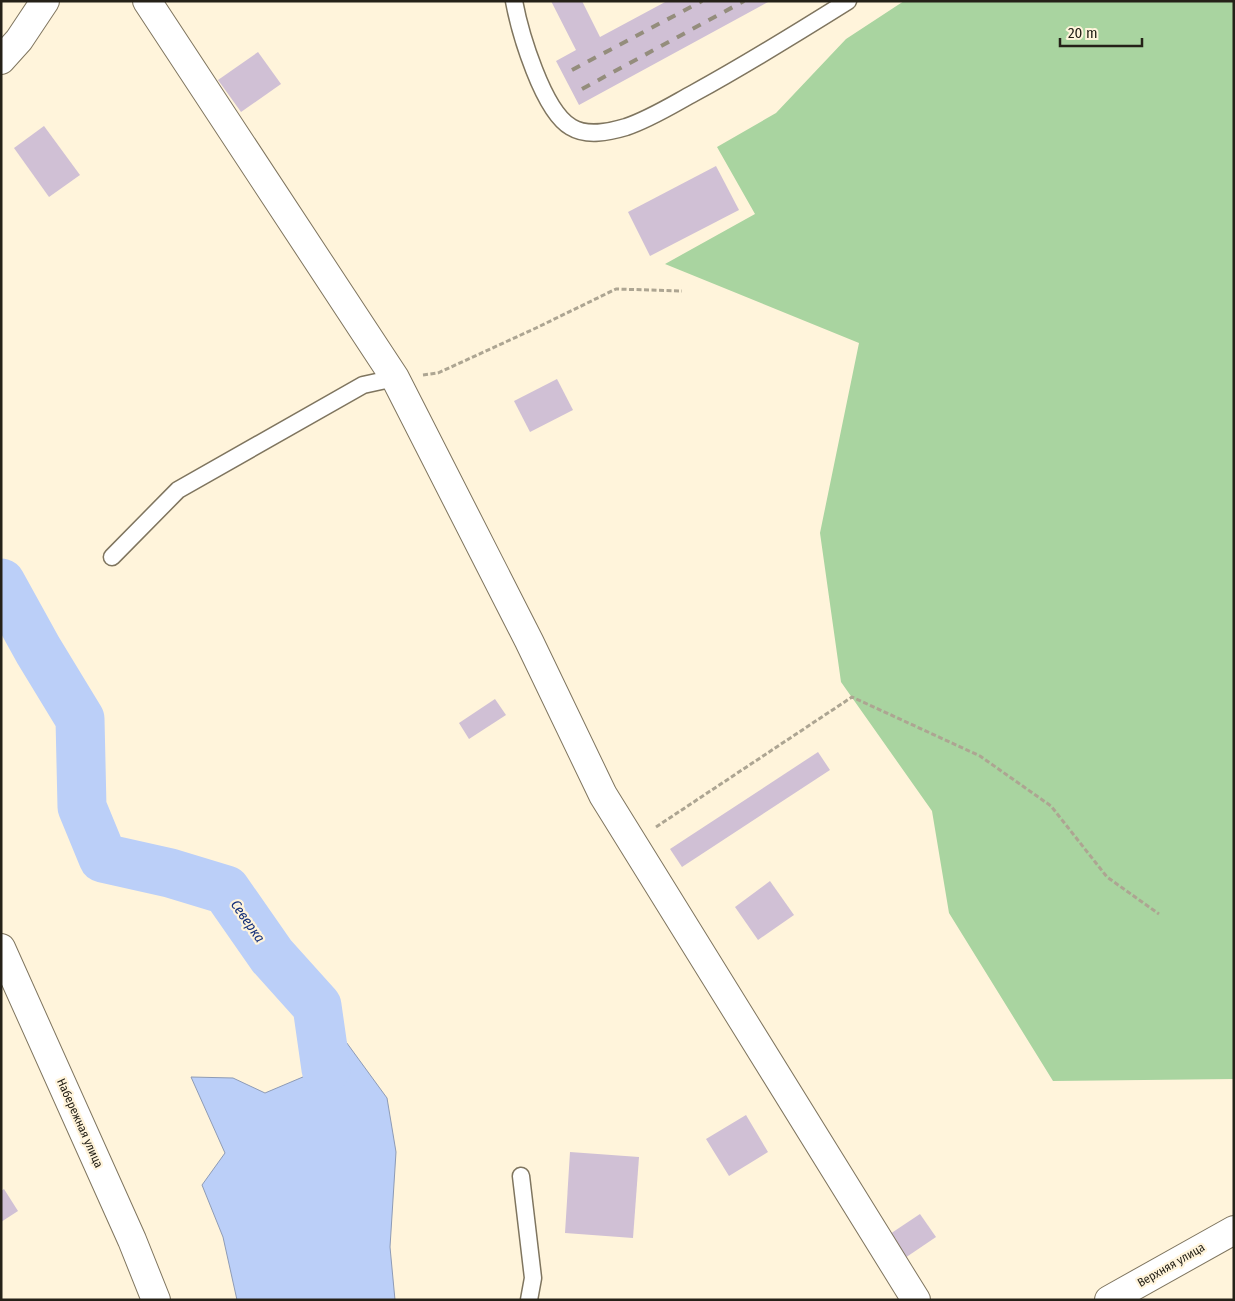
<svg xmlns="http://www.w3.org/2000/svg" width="1235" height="1301" font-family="'Fira Sans Condensed',sans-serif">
	<rect width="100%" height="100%" fill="#fff4db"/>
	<polygon fill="#a9d4a0" points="904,1 1234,1 1234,1079 1053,1081 949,913 932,811 841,682 820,533 859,343 665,264 755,214 717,147 776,113 846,39"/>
	<polygon fill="#bbcff8" stroke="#8e9bb5" points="314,998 387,1098 396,1152 390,1247 395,1300 237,1300 223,1237 202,1185 225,1153 191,1077 233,1078 265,1093 317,1071"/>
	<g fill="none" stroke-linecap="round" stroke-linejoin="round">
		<polyline stroke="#bbcff8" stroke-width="49" points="1,583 38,650 80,719 82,807 103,858 170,873 226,890 272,956 317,1006 326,1069"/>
	</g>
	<g fill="#d0c0d5">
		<polygon points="551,1 582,1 600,37 667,1 770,1 579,105 556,61 576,50"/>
		<polygon points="258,52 281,84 241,112 218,80"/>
		<polygon points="44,126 80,175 49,197 14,148"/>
		<polygon points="716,166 739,210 650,256 628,212"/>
		<polygon points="557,379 573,410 530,432 514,401"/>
		<polygon points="495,699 506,715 469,739 459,723"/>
		<polygon points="818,752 830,770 682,867 670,849"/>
		<polygon points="770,881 794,915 758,940 735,907"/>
		<polygon points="746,1115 768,1152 729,1176 706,1139"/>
		<polygon points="570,1152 639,1157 633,1238 565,1233"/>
		<polygon points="4,1189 18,1211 1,1222 1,1191"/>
		<polygon points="920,1214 936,1237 905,1258 890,1234"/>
	</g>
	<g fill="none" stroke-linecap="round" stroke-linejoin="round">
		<g stroke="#7f755f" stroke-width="19">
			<g id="service">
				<path d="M514,1C520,33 543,111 571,127C587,137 609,132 626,127C650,119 672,105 694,93C747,64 797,33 848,1"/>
				<polyline points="112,557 178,490 363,385 395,378"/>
				<polyline points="521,1176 533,1278 529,1300"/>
			</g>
		</g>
		<g stroke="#7f755f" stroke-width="30">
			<g id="minor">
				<polyline points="147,1 395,378 529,641 603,795 916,1300"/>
				<polyline points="1109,1300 1234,1230"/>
			</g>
		</g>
		<g stroke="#7f755f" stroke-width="30">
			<g id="tertiary">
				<polyline points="1,60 19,40 45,1"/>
				<polyline points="1,948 132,1240 156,1300"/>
			</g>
		</g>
		<g stroke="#ada592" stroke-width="3" stroke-dasharray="5 2.5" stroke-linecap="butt">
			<polyline points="423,375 438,373 536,328 616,289 682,291"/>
			<polyline points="656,827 852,697 980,756 1051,806 1107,877 1159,914"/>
		</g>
		<use href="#service" stroke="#fff" stroke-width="16"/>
		<use href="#minor" stroke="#fff" stroke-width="28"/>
		<use href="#tertiary" stroke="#fff" stroke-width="28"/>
		<g stroke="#948d7c" stroke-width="4" stroke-dasharray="9 9" stroke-linecap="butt">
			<polyline points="572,70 702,1"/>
			<polyline points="582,89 744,1"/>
		</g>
	</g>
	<g text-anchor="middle" stroke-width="4.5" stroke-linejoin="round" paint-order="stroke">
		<g font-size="12" fill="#252118" stroke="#fff4db">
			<text transform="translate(80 1123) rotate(66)" y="4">Набережная улица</text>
			<text transform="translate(1171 1265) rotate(-30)" y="4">Верхняя улица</text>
		</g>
		<g font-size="14" font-style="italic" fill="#122e79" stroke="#fff4db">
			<text transform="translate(248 921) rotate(55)" y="5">Северка</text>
		</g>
	</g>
	<rect width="1235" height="1301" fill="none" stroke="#252118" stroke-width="5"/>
	<path d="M1060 38v8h82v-8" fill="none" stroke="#252118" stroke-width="2.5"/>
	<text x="1068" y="38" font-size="15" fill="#252118" stroke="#fff4db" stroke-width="4" paint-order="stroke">20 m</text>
</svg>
